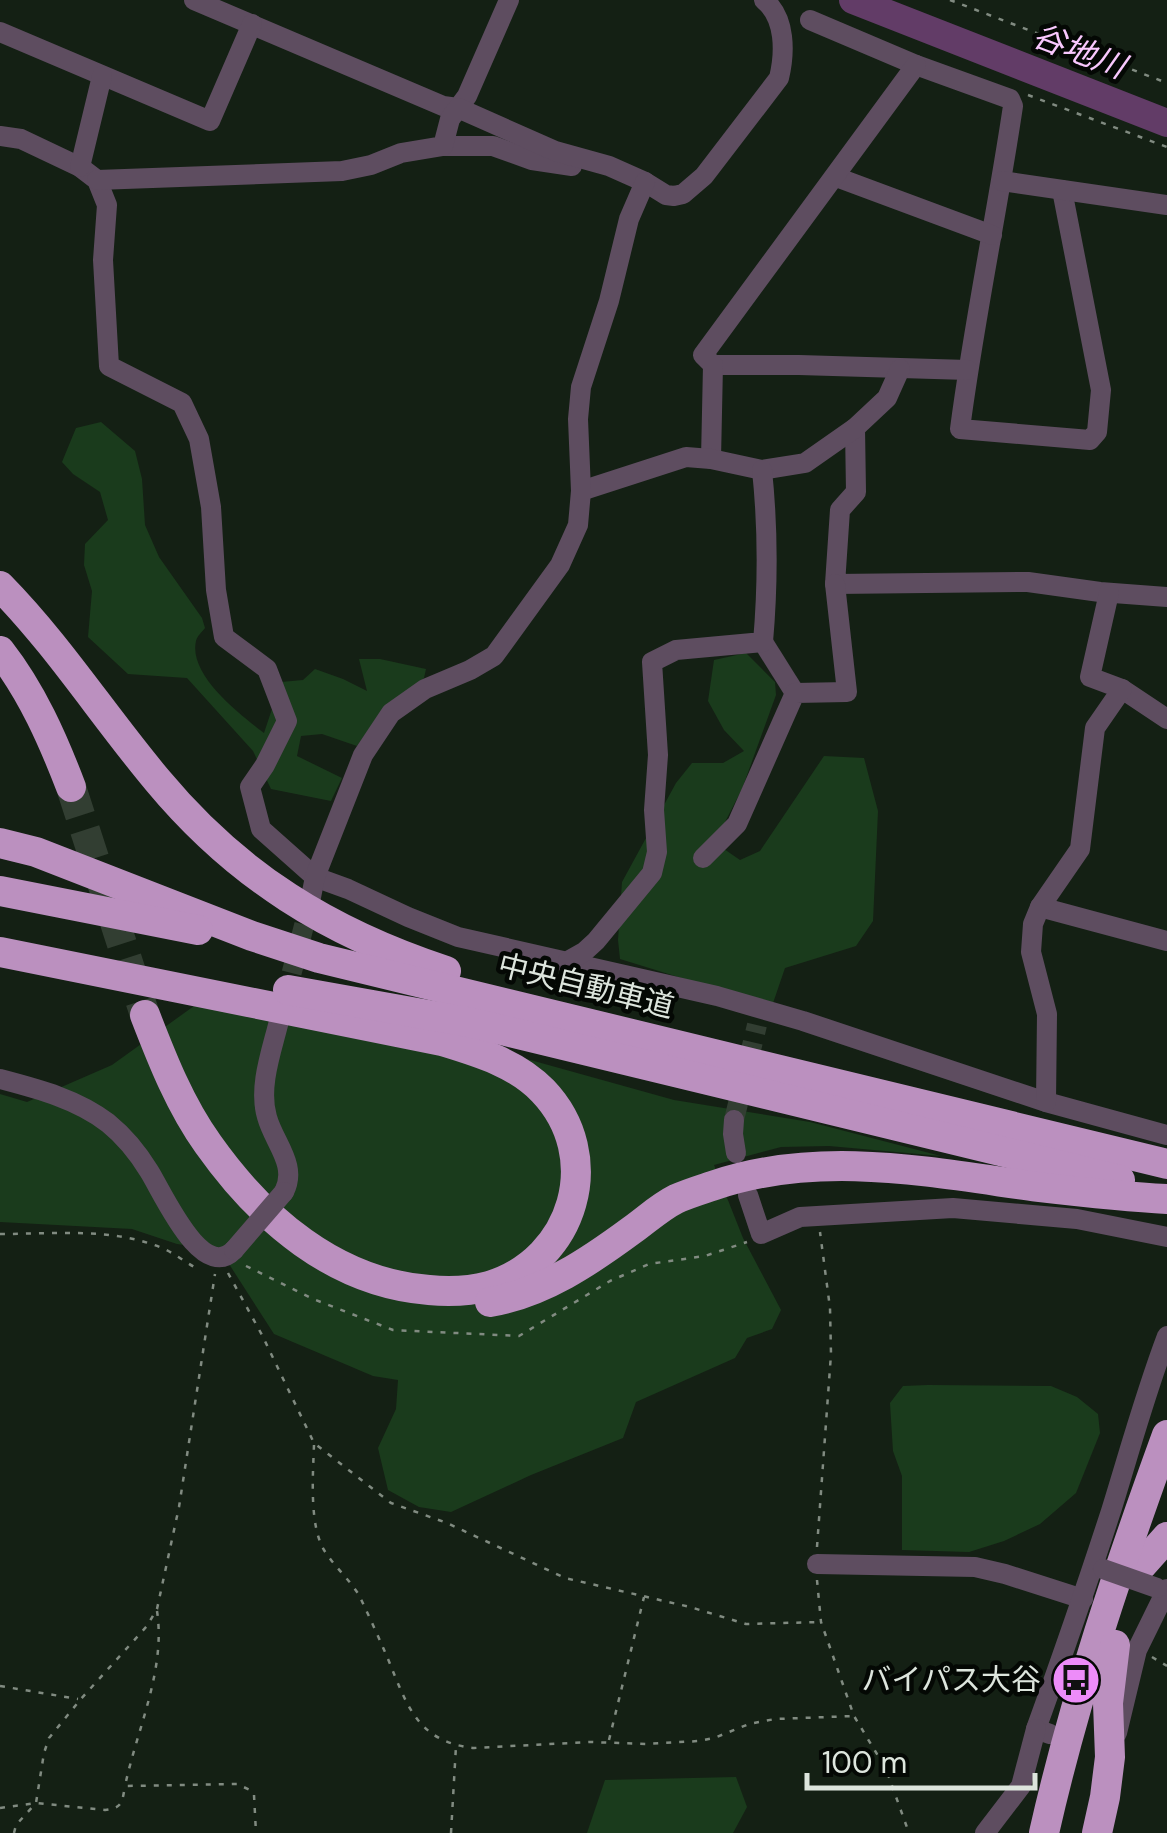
<svg xmlns="http://www.w3.org/2000/svg" width="1167" height="1833" font-family="'DM Sans','Noto Sans JP',sans-serif">
	<rect width="100%" height="100%" fill="#142014"/>
	<g fill="#1a3b1c">
		<path d="M101,422L135,451L142,479L145,525L159,557L202,618L205,628C202,632 197,636 196,641C188,675 241,715 264,733L281,682L303,680L315,669L343,679L367,691L359,659H380L426,669L424,678L383,710L357,746L322,734L301,736L297,756L342,778L331,801L271,789L253,751L187,678L128,674L88,637L92,591L84,565L85,544L108,520L100,492L73,474L62,462L76,428Z"/>
		<polygon points="746,653 775,682 776,695 742,789 725,822 724,849 740,860 760,851 824,756 864,758 878,811 873,921 856,946 785,968 772,1006 620,959 618,940 622,882 676,783 692,763 723,763 744,751 724,730 708,701 714,660"/>
		<polygon points="194,1006 505,1053 674,1100 810,1122 941,1156 829,1146 781,1147 714,1165 743,1238 781,1310 772,1329 747,1338 735,1358 636,1402 623,1438 531,1475 451,1512 419,1507 388,1490 378,1448 396,1409 398,1380 373,1376 274,1334 220,1250 177,1244 132,1229 0,1222 0,1094 27,1102 112,1065"/>
		<polygon points="928,1385 1051,1386 1077,1397 1098,1414 1100,1433 1076,1493 1040,1524 1004,1541 969,1552 902,1550 902,1476 893,1451 890,1403 903,1386"/>
		<polygon points="736,1777 747,1807 733,1833 587,1833 605,1780"/>
	</g>
	<g fill="none" stroke-linecap="round" stroke-linejoin="round">
		<polyline stroke="#623c67" stroke-width="28" points="853,0 1167,123"/>
		<g stroke="#323e32" stroke-width="20" stroke-dasharray="20 10" stroke-linecap="butt">
			<polyline points="284,1002 311,899"/>
			<polyline points="734,1120 757,1025"/>
		</g>
		<polyline stroke="#323e32" stroke-width="30" stroke-dasharray="30 15" stroke-linecap="butt" points="71,787 145,1015"/>
		<g stroke="#818b81" stroke-width="2.5" stroke-dasharray="5 8" stroke-linecap="butt">
			<polyline points="950,0 1167,83"/>
			<polyline points="1028,95 1167,147"/>
			<path d="M0,1234C54,1234 111,1227 162,1248C174,1253 185,1262 196,1268"/>
			<polyline points="246,1266 313,1299 393,1330 519,1336 610,1281 649,1264 705,1256 747,1242"/>
			<polyline points="228,1273 262,1335 314,1443 391,1503 447,1523 565,1578 690,1607 746,1624 821,1622"/>
			<path d="M314,1445C313,1474 309,1525 324,1550C334,1566 349,1579 359,1595C369,1616 379,1638 388,1659C407,1705 417,1742 474,1748L590,1742L646,1744L699,1741L714,1738L749,1724L775,1719L854,1716"/>
			<polyline points="817,1547 831,1354 830,1308 820,1232"/>
			<polyline points="817,1580 821,1622 854,1716 886,1769 909,1833"/>
			<path d="M157,1611C166,1670 137,1729 125,1786L237,1784L250,1790L254,1795L256,1833"/>
			<polyline points="1152,1657 1167,1666"/>
			<polyline points="0,1686 78,1699"/>
			<polyline points="609,1740 644,1597"/>
			<path d="M0,1808L36,1803L105,1810C123,1808 122,1802 125,1786"/>
			<polyline points="14,1833 16,1825 36,1803 44,1753 49,1738 80,1700 147,1626 157,1609 179,1507 215,1274"/>
			<polyline points="451,1833 456,1746"/>
		</g>
		<g stroke="#5e4d60" stroke-width="20">
			<polyline points="194,0 443,106 458,108 467,96 509,0"/>
			<path d="M810,20L916,65L1010,99L1013,106C997,214 974,321 960,429L1090,440L1097,432L1101,390L1062,190"/>
			<polyline points="0,32 210,121 252,24"/>
			<polyline points="0,136 21,139 80,167 97,180 107,205 103,260 109,366 182,403 199,439 211,507 216,590 224,637 267,669 287,721 265,765 250,787 261,829 315,877 348,889 408,917 458,937 717,996 803,1021 1046,1102 1167,1135"/>
			<polyline points="443,146 493,146 532,160 572,166"/>
			<polyline points="80,167 102,76"/>
			<polyline points="836,177 992,235"/>
			<path d="M97,180L342,171L371,165L401,153L443,146L450,119L458,108L555,151L609,166L645,182L666,195L674,196L683,194L704,176L779,78C785,53 786,18 764,0"/>
			<polyline points="1002,181 1167,205"/>
			<polyline points="713,365 799,365 968,370"/>
			<polyline points="855,428 856,492 840,510 835,584 1028,582 1100,592 1167,597"/>
			<polyline points="711,459 713,365 703,355 916,65"/>
			<polyline points="581,491 686,457 711,459 762,470 805,463 855,428 887,398 900,369"/>
			<polyline points="763,642 795,693"/>
			<polyline points="1122,689 1167,719"/>
			<polyline points="703,858 737,824 795,693 847,692 835,584"/>
			<polyline points="311,897 315,877 363,755 391,713 425,689 470,670 494,656 560,565 578,525 581,491 578,419 581,387 609,301 629,219 645,182"/>
			<polyline points="1040,907 1167,941"/>
			<path d="M568,961L584,952L596,941L652,873L657,852L654,810L658,755L652,662L676,650L763,642C768,585 768,527 762,470"/>
			<path d="M279,1021C272,1050 258,1087 267,1117C274,1143 298,1165 284,1192"/>
			<path d="M0,1079C38,1089 77,1099 108,1123C124,1136 138,1153 149,1171C163,1193 202,1283 234,1250"/>
			<polyline points="1046,1102 1047,1014 1031,952 1033,924 1040,907 1080,849 1095,728 1122,689 1090,677 1109,593"/>
			<polyline points="734,1120 733,1134 736,1153"/>
			<polyline points="748,1195 761,1234 800,1217 953,1208 1077,1219 1167,1237"/>
			<polyline points="817,1564 975,1567 1005,1574 1083,1599"/>
			<polyline points="1117,1733 1137,1650 1167,1589"/>
			<path d="M1050,1734L1036,1729C1062,1657 1087,1585 1111,1511C1129,1453 1145,1394 1167,1336"/>
			<polyline points="985,1833 1021,1786 1036,1729"/>
		</g>
		<g stroke="#bb90bf" stroke-width="30">
			<path d="M0,586C59,646 104,717 158,781C237,876 330,933 446,971"/>
			<path d="M0,651C32,692 53,740 71,787"/>
			<polyline points="0,843 36,852 252,936 319,958 1167,1164"/>
			<polyline points="0,891 198,930"/>
			<path d="M0,952L442,1041C478,1052 516,1063 543,1091C605,1156 575,1260 489,1286C470,1291 449,1292 429,1290C335,1283 261,1219 208,1144C180,1105 162,1059 145,1015"/>
			<polyline points="288,990 473,1023 1120,1180"/>
			<path d="M490,1302C543,1293 590,1261 632,1230C646,1220 660,1207 676,1199C687,1194 700,1190 712,1186C819,1149 929,1172 1038,1187C1081,1192 1124,1197 1167,1199"/>
			<polyline points="1142,1565 1167,1537"/>
			<path d="M1044,1833C1075,1696 1119,1567 1167,1435"/>
			<polyline points="1097,1833 1105,1797 1110,1757 1108,1703 1115,1645"/>
		</g>
		<g stroke="#5e4d60" stroke-width="20">
			<polyline points="234,1250 284,1192"/>
			<polyline points="1103,1569 1157,1588"/>
		</g>
	</g>
	<defs>
		<g id="bus-disc" transform="scale(2.5)"><circle r="9.5" fill="#ed8cf9" stroke="#040804"/><path d="M-5-6H5V4H4V6H2V4H-2V6H-4V4H-5ZM-3.5-4V0h7V-4ZM-3.5 1.2v1.5H-2V1.2ZM2 1.2v1.5H3.5V1.2Z" fill="#111"/></g>
	</defs>
	<g fill-rule="evenodd">
		<use href="#bus-disc" x="1076" y="1680"/>
	</g>
	<g text-anchor="middle" stroke-width="9" stroke-linejoin="round" paint-order="stroke">
		<g font-size="30" fill="#dde5dd" stroke="#040804">
			<text transform="translate(586 986) rotate(14)" y="10">中央自動車道</text>
		</g>
		<g font-size="30" fill="#dde5dd" stroke="#040804" text-anchor="end">
			<text x="1041" y="1690">バイパス大谷</text>
		</g>
		<g font-size="32" font-style="italic" fill="#f9c8fe" stroke="#040804">
			<text transform="translate(1079 51) rotate(21)" y="11">谷地川</text>
		</g>
	</g>
	<path d="M807 1773v15h228v-15" fill="none" stroke="#dde5dd" stroke-width="5"/>
	<text x="822" y="1773" font-size="30" fill="#dde5dd" stroke="#040804" stroke-width="8" paint-order="stroke">100 m</text>
</svg>
